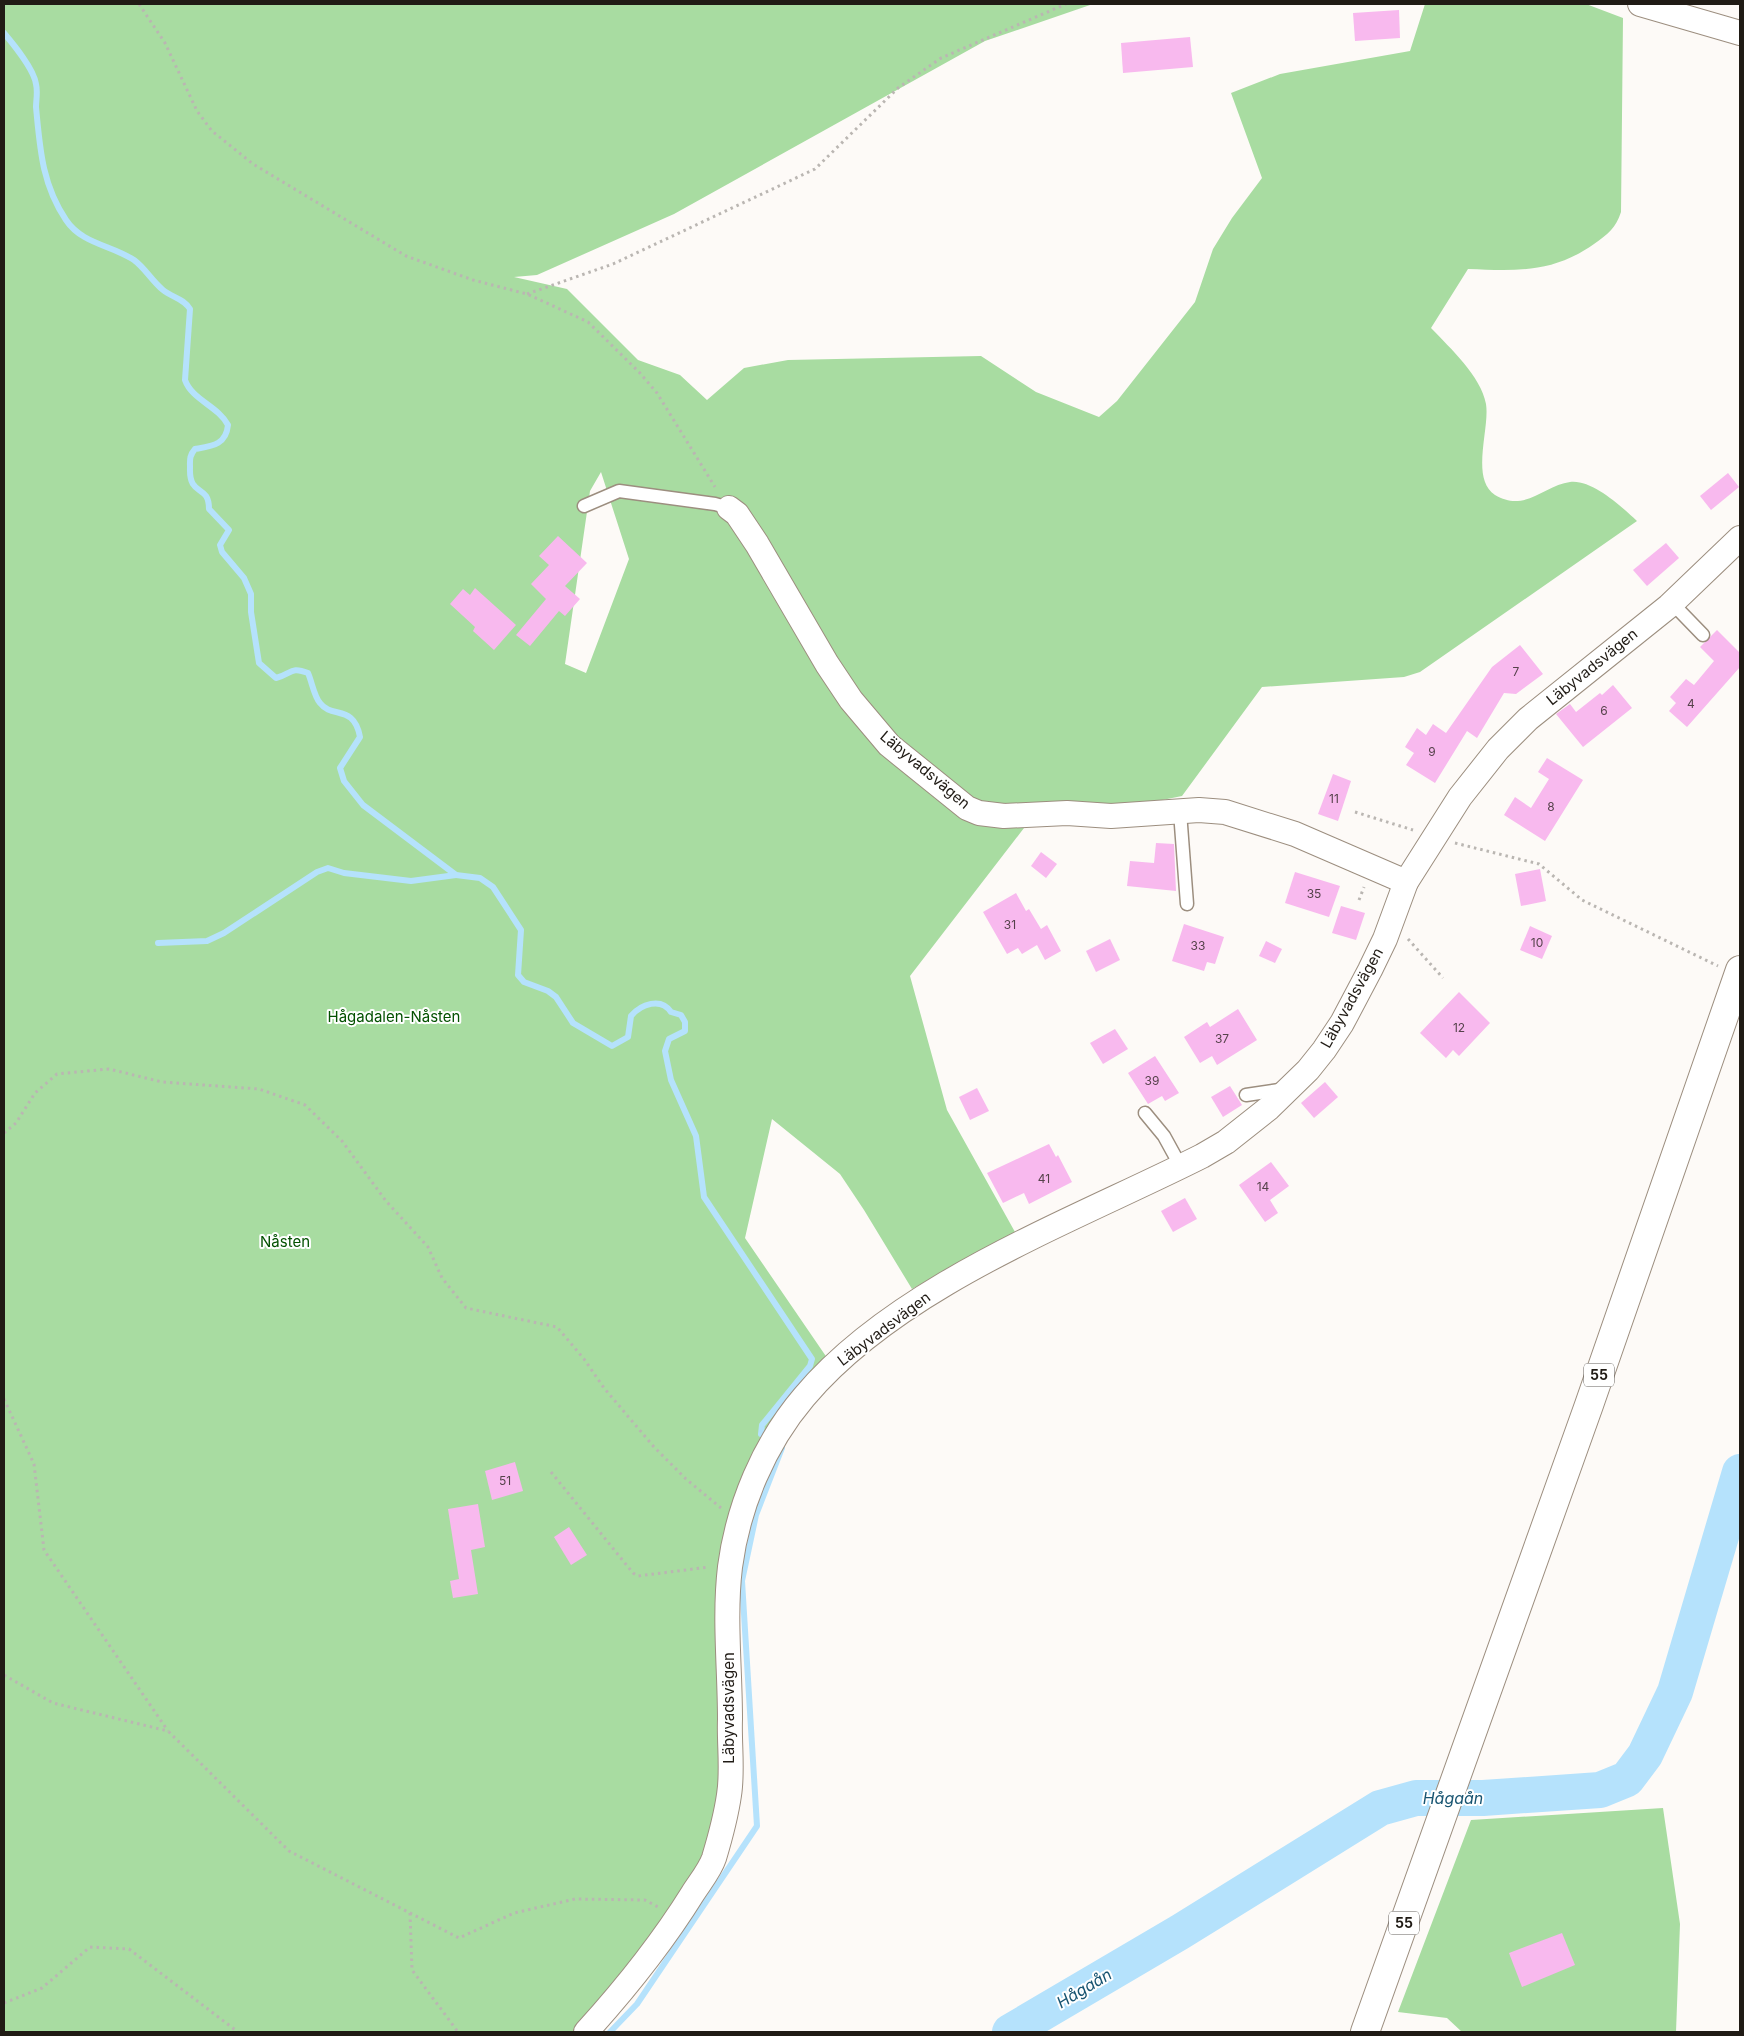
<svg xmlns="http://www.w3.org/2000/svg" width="1744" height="2036" font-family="Inter,sans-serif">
	<rect width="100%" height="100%" fill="#fdfaf7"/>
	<g fill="#a8dca1" fill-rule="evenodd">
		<path d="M4,4H1093L985,41L674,214L537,275L514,277L567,289L638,360L680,375L707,400L744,368L788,360L981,356L1036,392L1099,417L1117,401L1195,302L1213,249L1232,218L1262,178L1231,93L1280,74L1410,51L1425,4H1586L1623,18L1621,212C1616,228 1608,234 1594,244C1553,273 1517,271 1468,269L1431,328C1450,348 1481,376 1486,404C1490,428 1470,479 1495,495C1525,513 1545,485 1570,482C1592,479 1622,507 1637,521L1420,672L1404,677L1262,687L1182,796L1024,828L910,976L947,1110L1015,1232L912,1289L864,1210L840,1174L772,1119L745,1238L834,1368L783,1427L743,1526L727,1825L592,2032H4ZM601,472L629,559L586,673L565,664L590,491Z"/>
		<polygon points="1663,1808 1680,1924 1676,2032 1462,2032 1447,2018 1398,2012 1471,1820"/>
	</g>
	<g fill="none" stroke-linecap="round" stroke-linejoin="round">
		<g stroke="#b5e2fc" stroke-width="6">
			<path d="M4,33C14,45 34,69 36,84C38,92 36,100 36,107C40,149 42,184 66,220C82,244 111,245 134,260C145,268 152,281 163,290C173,298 183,298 190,309L185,380C192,400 218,406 228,425C226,445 212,446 195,449C189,456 190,460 190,468C189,498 209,483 209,509L229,530L220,545L222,552L244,578L251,594V612L259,663L276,678C292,674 290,666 308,673C312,682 314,696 320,703C332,719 354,704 360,737L340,768L344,781L363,805L456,875L480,878L493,887L521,930L518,975L524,982L548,991L556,997L573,1023L612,1046L628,1037L631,1016C641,1004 661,997 671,1012L681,1015L685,1022V1031L669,1039L665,1051L671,1080L696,1136L704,1197L812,1359L810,1366L762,1425L761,1434"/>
			<polyline points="158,943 207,941 224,933 317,872 328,868 344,873 411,881 456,875"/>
			<polyline points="610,2032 637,2004 757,1826 742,1581 756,1515 782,1448"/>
		</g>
		<polyline stroke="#b5e2fc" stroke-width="36" points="1010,2032 1180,1932 1380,1808 1416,1798 1483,1798 1600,1790 1627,1779 1645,1755 1675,1692 1740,1472"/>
	</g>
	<g fill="#f8b9ee">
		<polygon points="1399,10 1400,38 1355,41 1353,13"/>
		<polygon points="1190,37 1193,67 1123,73 1121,43"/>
		<polygon points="1728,473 1739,487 1711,510 1700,496"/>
		<polygon points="558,536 587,563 565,586 580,599 565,616 559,611 530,646 516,635 546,599 531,584 549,565 539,556"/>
		<polygon points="1666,543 1679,558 1647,586 1633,570"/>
		<polygon points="475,588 516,625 494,650 473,631 475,627 450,604 463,589 470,595"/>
		<polygon points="1717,630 1740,653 1740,667 1687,727 1669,711 1676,703 1670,697 1686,679 1694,685 1714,661 1700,647"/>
		<polygon points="1520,645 1543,674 1516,694 1504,693 1477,738 1467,731 1435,783 1406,765 1414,753 1405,747 1417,728 1426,735 1433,724 1446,733 1492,667"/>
		<polygon points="1613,685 1632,708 1583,747 1556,714 1570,704 1576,712 1600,693 1602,695"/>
		<polygon points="1547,758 1583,780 1545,841 1504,815 1515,797 1531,808 1549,779 1538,772"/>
		<polygon points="1333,774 1351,781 1338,821 1318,814"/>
		<polygon points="1156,843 1174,844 1176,891 1127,886 1130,861 1154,863"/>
		<polygon points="1041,852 1057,864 1046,878 1031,866"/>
		<polygon points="1540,869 1546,901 1521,906 1515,874"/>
		<polygon points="1295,872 1340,886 1329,917 1285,903"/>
		<polygon points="1016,893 1026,911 1029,909 1041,929 1047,925 1061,951 1045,960 1037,945 1022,954 1018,948 1007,954 983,912"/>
		<polygon points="1341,906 1365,913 1356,940 1332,933"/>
		<polygon points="1184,924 1224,937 1215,964 1207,962 1204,971 1172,961"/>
		<polygon points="1530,926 1552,936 1542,959 1520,950"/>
		<polygon points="1110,939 1120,960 1096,972 1086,951"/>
		<polygon points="1266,941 1282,949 1275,963 1259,956"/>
		<polygon points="1459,992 1490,1023 1459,1056 1453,1050 1446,1058 1420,1033"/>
		<polygon points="1238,1009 1257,1040 1217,1065 1212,1056 1200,1063 1184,1037 1207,1022 1210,1027"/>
		<polygon points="1115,1029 1128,1049 1103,1064 1090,1043"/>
		<polygon points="1155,1056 1179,1093 1165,1101 1162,1096 1148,1104 1128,1073"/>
		<polygon points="1325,1082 1338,1097 1314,1118 1301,1103"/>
		<polygon points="1230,1086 1242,1105 1223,1117 1211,1097"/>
		<polygon points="977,1088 989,1111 970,1120 959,1097"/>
		<polygon points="1049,1144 1056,1157 1058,1155 1072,1182 1029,1204 1024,1193 1003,1203 987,1173"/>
		<polygon points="1271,1162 1289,1186 1270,1200 1278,1213 1265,1222 1239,1185"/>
		<polygon points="1185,1198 1197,1219 1173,1232 1161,1211"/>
		<polygon points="515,1462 523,1491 492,1500 485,1471"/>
		<polygon points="478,1504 485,1547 471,1550 478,1594 453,1598 450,1581 459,1579 448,1509"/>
		<polygon points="569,1527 587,1555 571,1565 554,1537"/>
		<polygon points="1562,1933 1575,1965 1522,1987 1509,1953"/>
	</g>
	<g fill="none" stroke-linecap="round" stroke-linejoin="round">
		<g stroke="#9c8e7f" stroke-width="15">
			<g id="lane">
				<polyline points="584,506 619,491 715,504 729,508"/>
				<polyline points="1672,603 1703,635"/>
				<polyline points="1180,812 1187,904"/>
				<polyline points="1246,1095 1286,1089"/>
				<polyline points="1145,1113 1164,1136 1181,1167"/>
			</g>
		</g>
		<g stroke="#9c8e7f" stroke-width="26">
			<g id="street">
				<polyline points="1640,4 1740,33"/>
				<polyline points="729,508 737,514 757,544 827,664 851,700 889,745 967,808 979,813 1004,816 1067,813 1111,816 1199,810 1225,812 1295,834 1406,882"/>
				<path d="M586,2032C625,1989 662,1943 693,1893C700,1882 710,1870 714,1858C720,1838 726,1816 729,1795C733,1771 729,1744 730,1719C730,1669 724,1617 730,1567C738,1506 764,1444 804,1397C898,1285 1073,1221 1202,1156L1226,1142L1269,1108L1308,1070L1324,1050L1342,1023L1370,970L1385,939L1406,882L1460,797L1498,749L1528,719L1669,606L1740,538"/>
			</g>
		</g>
		<g stroke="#9c8e7f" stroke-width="30">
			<polyline id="primary" points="1365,2032 1589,1405 1740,970"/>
		</g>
		<g stroke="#bab6b2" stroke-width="3" stroke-dasharray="2.5 4" stroke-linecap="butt">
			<polyline points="139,4 165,43 197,111 212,131 253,164 406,256 473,280 527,294 588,322 639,372 657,393 715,487"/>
			<polyline points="527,294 613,264 815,169 898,88 941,58 1066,4"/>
			<polyline points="1355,812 1413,830"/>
			<polyline points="1455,843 1539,864 1582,900 1718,966"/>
			<polyline points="1359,900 1364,887"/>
			<polyline points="1408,939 1443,978"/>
			<polyline points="4,1133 16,1123 35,1093 57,1074 109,1069 162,1082 259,1089 305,1105 342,1141 386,1201 428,1247 442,1278 466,1308 557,1327 584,1359 604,1388 654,1447 686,1479 721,1508"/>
			<polyline points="4,1399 34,1464 44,1550 168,1731"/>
			<polyline points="551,1472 633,1573 638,1576 709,1567"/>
			<polyline points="4,1675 53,1703 168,1731 289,1851 459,1938 514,1913 575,1899 645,1900 660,1908"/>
			<polyline points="410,1913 412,1970 458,2032"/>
			<polyline points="4,2003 42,1988 90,1947 129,1949 238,2032"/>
		</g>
		<use href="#lane" stroke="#fff" stroke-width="12"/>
		<use href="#street" stroke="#fff" stroke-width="24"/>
		<use href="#primary" stroke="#fff" stroke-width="28"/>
	</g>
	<g text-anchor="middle" stroke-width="4" stroke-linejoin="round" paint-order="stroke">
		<g font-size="12" fill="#56424b">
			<text x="1516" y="676">7</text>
			<text x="1691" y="708">4</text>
			<text x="1604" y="715">6</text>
			<text x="1432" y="756">9</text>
			<text x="1334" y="803">11</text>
			<text x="1551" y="811">8</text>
			<text x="1314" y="898">35</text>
			<text x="1010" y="929">31</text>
			<text x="1537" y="947">10</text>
			<text x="1198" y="950">33</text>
			<text x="1459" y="1032">12</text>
			<text x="1222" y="1043">37</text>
			<text x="1152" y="1085">39</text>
			<text x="1044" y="1183">41</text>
			<text x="1263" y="1191">14</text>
			<text x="505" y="1485">51</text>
		</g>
		<g fill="#fff" stroke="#635f5b" stroke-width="1">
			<rect x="1584" y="1363.5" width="30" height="23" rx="4"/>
			<rect x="1389" y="1911.5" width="30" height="23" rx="4"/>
		</g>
		<g font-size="14" font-weight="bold" fill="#201b15">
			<text x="1599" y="1380">55</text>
			<text x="1404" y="1928">55</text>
		</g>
		<g font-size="15" fill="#201b15" stroke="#fff">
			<text transform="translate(1592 667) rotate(-39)" y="5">Läbyvadsvägen</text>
			<text transform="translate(925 770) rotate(40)" y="5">Läbyvadsvägen</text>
			<text transform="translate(1352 998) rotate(-61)" y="5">Läbyvadsvägen</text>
			<text transform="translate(884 1329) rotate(-37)" y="5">Läbyvadsvägen</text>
			<text transform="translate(729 1708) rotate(-90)" y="5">Läbyvadsvägen</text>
		</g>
		<g font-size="15" fill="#035100" stroke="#fff">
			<text x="394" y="1022">Hågadalen-Nåsten</text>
			<text x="285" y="1247">Nåsten</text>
		</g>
		<g font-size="16" font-style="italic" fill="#175471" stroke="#fff">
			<text x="1453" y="1804">Hågaån</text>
			<text transform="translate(1084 1988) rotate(-31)" y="6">Hågaån</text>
		</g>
	</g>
	<rect width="1744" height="2036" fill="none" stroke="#201b15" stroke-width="10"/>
</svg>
